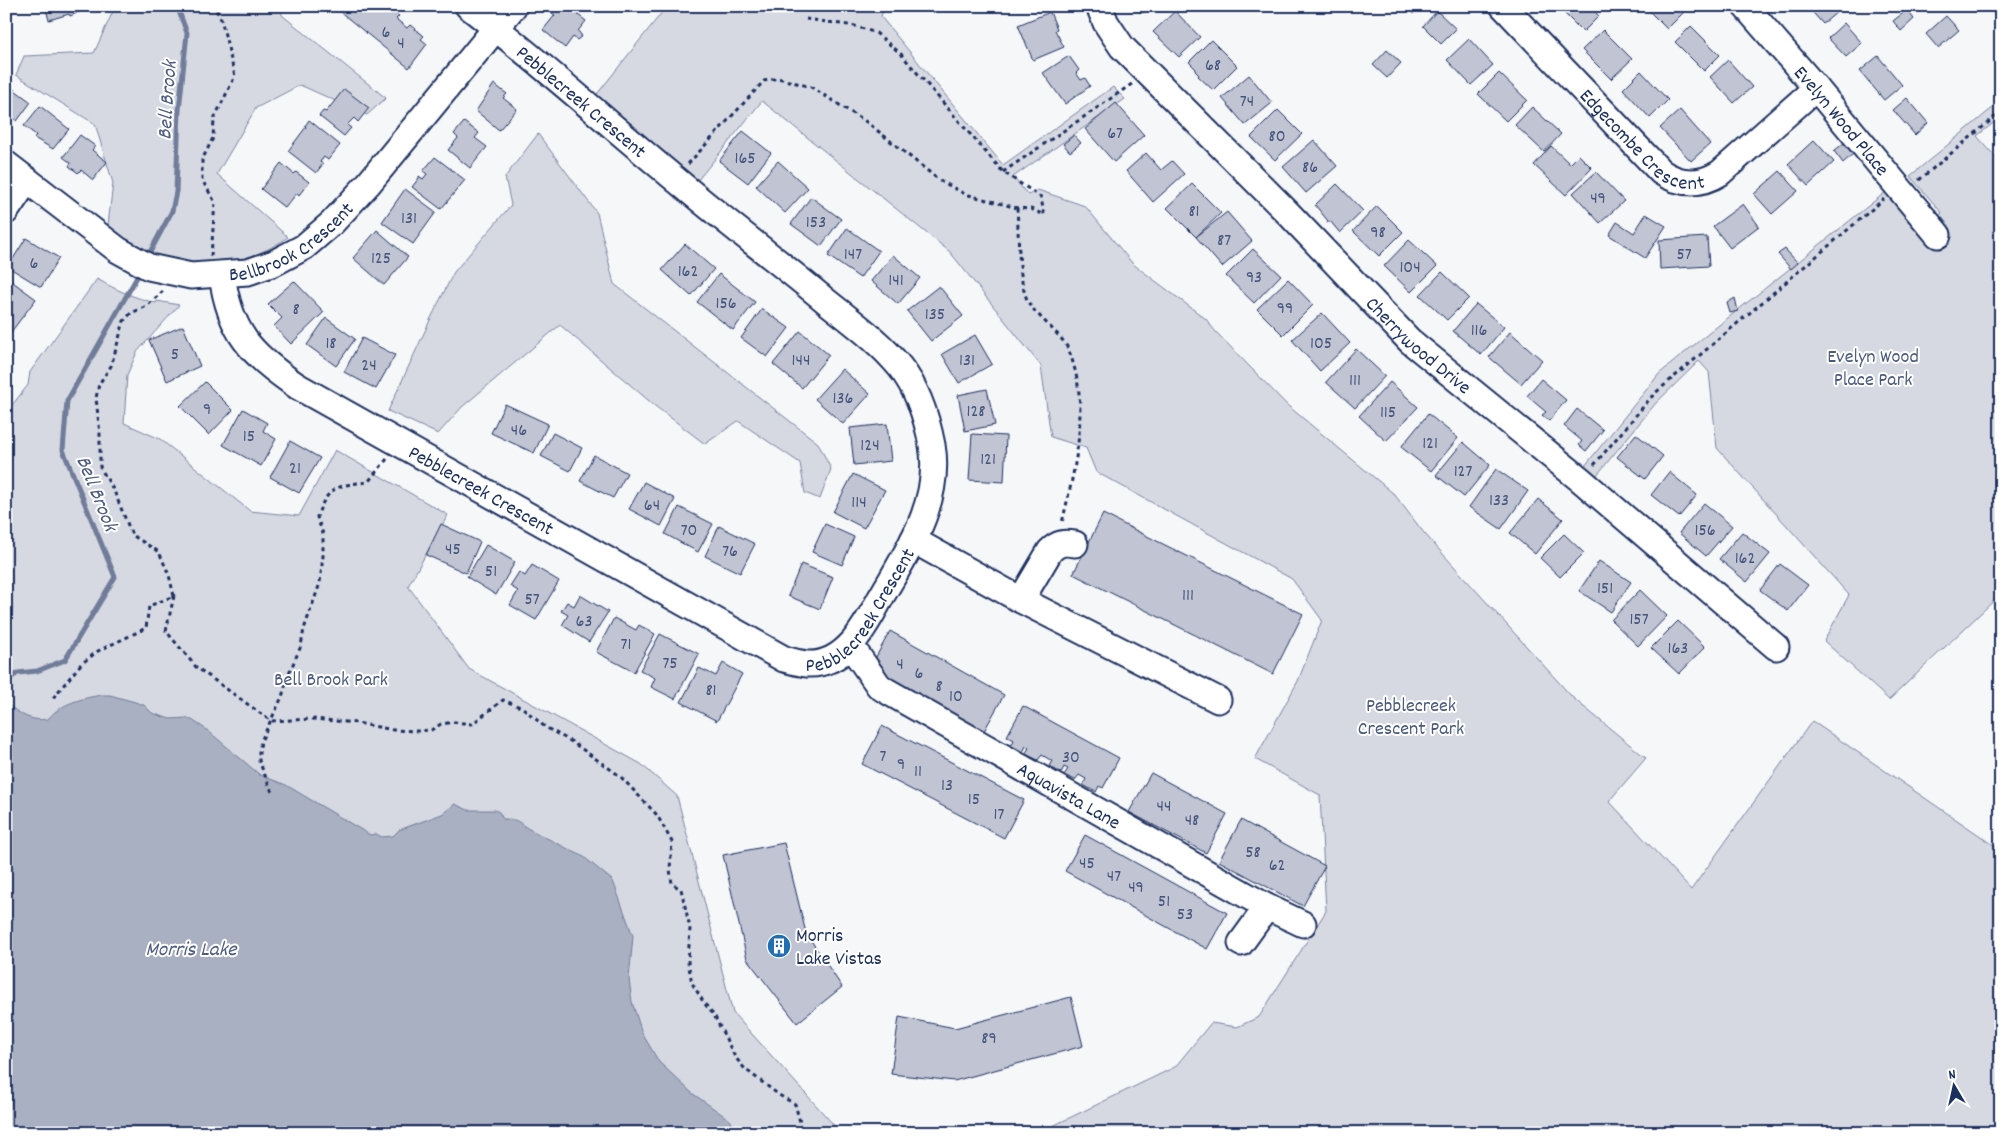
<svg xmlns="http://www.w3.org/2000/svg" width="2007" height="1139" font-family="Dekko,sans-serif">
	<rect width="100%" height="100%" fill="#f6f7f9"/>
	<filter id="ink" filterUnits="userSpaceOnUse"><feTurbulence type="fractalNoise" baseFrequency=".02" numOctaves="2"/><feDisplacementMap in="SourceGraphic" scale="10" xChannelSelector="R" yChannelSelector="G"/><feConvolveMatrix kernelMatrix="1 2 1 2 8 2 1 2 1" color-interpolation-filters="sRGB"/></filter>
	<g filter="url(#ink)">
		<g fill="#d6d9e2" stroke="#7884a0">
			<path d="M114,6H278L283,16L386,98L367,115L300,85L256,108L217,174L288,237C254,262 204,271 163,260C145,255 124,242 107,233L113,183L95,124L16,75L24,56L94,53L114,9Z"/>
			<polygon points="667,6 884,6 881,17 1003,165 1113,87 1125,99 1013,177 1028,195 1038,190 1085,206 1133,264 1206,319 1215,331 1287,405 1394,494 1424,533 1573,698 1646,758 1609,801 1691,890 1812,721 2001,850 2001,1133 1038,1133 1175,1067 1211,1023 1237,1027 1259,1017 1326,911 1320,795 1255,759 1298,681 1322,620 1292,579 1096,472 1086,448 1051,437 1041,366 950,252 762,101 693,186 590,103"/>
			<polygon points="2001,101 2001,117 1977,136 2001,163 2001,594 1889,700 1824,641 1849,595 1717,448 1709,372 1699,361 1656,403 1592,481 1580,472 1659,374 1689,349 1887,191 1920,232 1942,213 1910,176"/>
			<polygon points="538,134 597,213 614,284 818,443 831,469 820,499 805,493 800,463 738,421 705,444 655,406 560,325 462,407 438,434 388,411 431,318 454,272 511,205 505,177"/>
			<path d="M97,279C116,290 135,298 156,303L157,301L179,305L137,352L127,375L124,423L160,439L250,511L299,516L335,450L448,515L408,586L469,669L641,764L677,796L733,1013L841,1133H707L383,855L35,728L6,725V490L10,470L9,409L28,385L30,372Z"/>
		</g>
		<path fill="#a9b0c1" stroke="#707c99" d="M102,695H110L135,702L144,705L152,713L170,719L186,718L192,720L207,730L260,775L286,785L370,835L376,834L382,837L393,836L399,830L442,814L455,804L468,810H495L499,812L503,819C516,819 516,820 527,828L584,857L613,881L633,936L629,979L632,1002L642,1033L659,1062L692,1093L730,1120L738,1133H6V702C18,714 31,722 48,719C61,703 83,698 102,695Z"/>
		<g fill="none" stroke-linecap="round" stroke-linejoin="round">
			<g stroke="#707c99" stroke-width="5">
				<polyline points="150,252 172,211 176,192 179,110 187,33 177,6"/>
				<polyline points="6,681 18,673 37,671 65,660 115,577 63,450 67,401 137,277"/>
			</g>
		</g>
		<g fill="#c0c4d3" stroke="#1b2f5e">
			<polygon points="45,6 93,6 70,16 69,14 49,20"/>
			<polygon points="333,6 380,6 383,8 387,6 399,16 396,19 407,28 410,25 424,36 421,39 427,44 409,68"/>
			<polygon points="558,6 573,6 580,12 577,14 586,21 578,31 582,36 577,40 573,37 565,48 543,30 555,15 552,13"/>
			<polygon points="1139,6 1157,6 1141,13"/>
			<polygon points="1406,6 1420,6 1413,14"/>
			<polygon points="1557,6 1589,6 1599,16 1583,32"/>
			<polygon points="1644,6 1682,6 1686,10 1667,29"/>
			<polygon points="1807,6 1834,6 1838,11 1823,24"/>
			<polygon points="1907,10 1914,19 1901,31 1893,21"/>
			<polygon points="1175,11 1200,37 1179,57 1153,32"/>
			<polygon points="1437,11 1456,29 1441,44 1423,26"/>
			<polygon points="1050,12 1057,29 1055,30 1064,47 1033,60 1018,25"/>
			<polygon points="1946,16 1959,30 1938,48 1926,34"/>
			<polygon points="1844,23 1862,43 1846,57 1828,38"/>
			<polygon points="1691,26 1720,55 1704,71 1675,42"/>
			<polygon points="1603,30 1632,59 1611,79 1582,50"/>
			<polygon points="1469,39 1493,65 1471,85 1447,60"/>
			<polygon points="1211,40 1237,66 1213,90 1198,76 1199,75 1195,71 1196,69 1189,62"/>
			<polygon points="1387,50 1401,63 1387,78 1373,65"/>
			<polygon points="1069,56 1079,70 1076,73 1081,80 1085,78 1090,86 1065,104 1043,73"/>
			<polygon points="1878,56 1902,85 1884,100 1860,71"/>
			<polygon points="1728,60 1752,87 1734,103 1710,77"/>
			<polygon points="1641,71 1668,100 1650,118 1623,89"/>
			<polygon points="1499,73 1527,100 1506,121 1478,94"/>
			<polygon points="1249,75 1272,103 1245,125 1222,98"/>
			<polygon points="494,84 507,94 503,98 517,109 499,130 476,111"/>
			<polygon points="8,85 31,102 17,121 6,113 6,86"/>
			<polygon points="344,89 369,108 358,122 354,118 347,125 351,128 344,136 319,116 323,111 326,112"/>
			<polygon points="1907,98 1928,123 1915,135 1893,110"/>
			<polygon points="1116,103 1144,135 1114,162 1085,129"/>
			<polygon points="40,106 69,129 53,149 34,138 36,135 24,126"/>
			<polygon points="1532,107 1561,134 1544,152 1515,125"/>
			<polygon points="1278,110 1302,134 1275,160 1251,137"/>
			<polygon points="1680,110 1710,144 1691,161 1660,128"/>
			<polygon points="309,120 340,145 328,160 324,157 320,162 323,164 316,173 288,151 306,127 305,126"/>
			<polygon points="464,122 479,133 475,138 487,147 470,168 448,150 458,138 454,134"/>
			<polygon points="743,131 771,153 748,183 719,161"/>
			<polygon points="80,135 95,146 92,150 107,162 93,180 81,170 78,173 69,166 71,163 63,157"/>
			<polygon points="1074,135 1081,143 1070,152 1063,144"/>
			<polygon points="1314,140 1337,166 1306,193 1283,167"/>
			<polygon points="1814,140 1834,162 1808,186 1788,164"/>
			<polygon points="1844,143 1853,154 1843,163 1834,151"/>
			<polygon points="1551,146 1570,164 1579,155 1592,168 1566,195 1534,165"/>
			<polygon points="1146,153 1161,170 1172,161 1184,174 1153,202 1126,171"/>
			<polygon points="435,157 465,180 441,209 412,187 419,178 419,176 423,179 427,174 423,171"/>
			<polygon points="778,161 808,188 785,213 756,186"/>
			<polygon points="281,163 294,174 296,172 309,182 299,195 297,193 285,208 261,189"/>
			<polygon points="1780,171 1798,191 1772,214 1754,194"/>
			<polygon points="1596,172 1624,201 1600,223 1573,193"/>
			<polygon points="1192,184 1221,213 1196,237 1167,208"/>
			<polygon points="1337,184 1363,211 1340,233 1330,221 1326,223 1328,221 1315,205"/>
			<polygon points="405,189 436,212 413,244 382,222"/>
			<polygon points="811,197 841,219 821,246 791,224"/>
			<polygon points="1743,204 1759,226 1730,248 1713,226"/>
			<polygon points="1377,206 1403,232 1379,256 1353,231"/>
			<polygon points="1227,212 1252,241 1222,267 1196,237"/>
			<polygon points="1646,214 1666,226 1645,258 1609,235 1617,222 1634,233"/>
			<polygon points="847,228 879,251 860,278 828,256"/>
			<polygon points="377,230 408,257 384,285 353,258"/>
			<polygon points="1707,237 1709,266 1660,269 1659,240"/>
			<polygon points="26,238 59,258 41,287 8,267"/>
			<polygon points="1409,240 1437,266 1411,292 1384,266"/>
			<polygon points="685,244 714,269 691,296 662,270"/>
			<polygon points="1253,249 1281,275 1254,303 1226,276"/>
			<polygon points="1785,249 1798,263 1791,269 1778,254"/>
			<polygon points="893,255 920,278 898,304 871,281"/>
			<polygon points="1442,272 1469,298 1447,320 1420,295"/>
			<polygon points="719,274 755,302 733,330 697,302"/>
			<polygon points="6,277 36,299 8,336 6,334"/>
			<polygon points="1288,279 1313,305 1283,335 1257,309"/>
			<polygon points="294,281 324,312 291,344 274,326 282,318 268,304"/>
			<polygon points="939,286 963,316 931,341 907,311"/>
			<polygon points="1735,298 1738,311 1730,313 1727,303"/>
			<polygon points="1476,304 1504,327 1481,355 1453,331"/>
			<polygon points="762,309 789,328 767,357 741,338"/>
			<polygon points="1322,313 1350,343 1320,371 1292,340"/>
			<polygon points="326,318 355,339 336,366 307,345"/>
			<polygon points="183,326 200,366 167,381 149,340"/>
			<polygon points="800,331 829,355 802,388 773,364"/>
			<polygon points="1510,332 1542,360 1521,384 1489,357"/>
			<polygon points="975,335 992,364 959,383 942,354"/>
			<polygon points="362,338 395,355 376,389 344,372"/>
			<polygon points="1356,349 1385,376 1355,408 1326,382"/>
			<polygon points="842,369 870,394 843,424 815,399"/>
			<polygon points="1541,379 1566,400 1549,421 1542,415 1546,412 1527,396"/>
			<polygon points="205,382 233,410 209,435 180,406"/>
			<polygon points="1390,382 1418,407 1386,441 1359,416"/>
			<polygon points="987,389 995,425 965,431 958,395"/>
			<polygon points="505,404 548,424 534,453 491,433"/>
			<polygon points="243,409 267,423 263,431 276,439 261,466 223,445"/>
			<polygon points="1577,409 1603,430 1586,451 1579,445 1582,441 1564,426"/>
			<polygon points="1428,414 1458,438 1431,471 1401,447"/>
			<polygon points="887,424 891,461 854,465 850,428"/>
			<polygon points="553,433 582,448 570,471 541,456"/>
			<polygon points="972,434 1006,436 1004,482 969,480"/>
			<polygon points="1636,434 1663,456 1645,479 1617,457"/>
			<polygon points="290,441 320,458 299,493 270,477"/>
			<polygon points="1463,442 1490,465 1464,497 1436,475"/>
			<polygon points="594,455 627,473 613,498 580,481"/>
			<polygon points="1496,469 1528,491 1501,529 1469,507"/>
			<polygon points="1669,472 1697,495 1679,517 1651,495"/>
			<polygon points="853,474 885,490 864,528 833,512"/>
			<polygon points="644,482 675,499 661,526 629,509"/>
			<polygon points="1538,499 1563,519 1535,554 1510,533"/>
			<polygon points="1704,503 1732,526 1706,556 1679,533"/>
			<polygon points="679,507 713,524 698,552 665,534"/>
			<polygon points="1103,514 1303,614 1273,674 1073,574"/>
			<polygon points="441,524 480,542 466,573 426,555"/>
			<polygon points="825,524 854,537 842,565 812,552"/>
			<polygon points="719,526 755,544 740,573 705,556"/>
			<polygon points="1742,532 1770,554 1747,582 1719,559"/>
			<polygon points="1564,534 1584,553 1560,577 1540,558"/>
			<polygon points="486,545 515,562 496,595 467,577"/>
			<polygon points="1599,561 1631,582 1611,612 1579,591"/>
			<polygon points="801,564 833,577 820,609 788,596"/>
			<polygon points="1780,564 1808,585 1788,611 1760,590"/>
			<polygon points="532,565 559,581 536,620 510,605 518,591 510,586 519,572 525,576"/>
			<polygon points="1640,590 1667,616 1638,646 1611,620"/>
			<polygon points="580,595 608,612 589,642 562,625 568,615 561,611 567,602 574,606"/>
			<polygon points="614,618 636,630 639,625 655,634 634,672 596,652"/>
			<polygon points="1678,621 1705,647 1679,674 1651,648"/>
			<polygon points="890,631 1004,695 984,731 870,668"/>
			<polygon points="660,634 699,654 675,699 651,687 655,678 640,670"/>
			<polygon points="723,663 742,674 717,721 681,702 699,668 716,676"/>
			<polygon points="1023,706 1119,758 1103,788 1099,786 1096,792 1083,785 1086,779 1079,775 1075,780 1064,775 1068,769 1064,767 1061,773 1049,766 1052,761 1042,755 1038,760 1025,754 1029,748 1026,746 1023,752 1011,746 1014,740 1007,736"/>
			<polygon points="882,726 1024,800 1004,838 862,764"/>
			<polygon points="1151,773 1227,814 1206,853 1129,812"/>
			<polygon points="1241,820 1325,866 1303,906 1219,861"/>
			<polygon points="1085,835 1227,913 1207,949 1065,871"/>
			<polygon points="784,843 806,933 842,987 797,1023 747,959 723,855"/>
			<polygon points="1071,997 1083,1046 954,1081 891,1074 899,1017 955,1028"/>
		</g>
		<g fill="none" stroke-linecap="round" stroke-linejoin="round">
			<g stroke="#1b2f5e" stroke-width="29">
				<g id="minor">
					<path id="s1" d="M1099,6L1106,23L1122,47L1288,213L1410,341L1581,480L1776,647"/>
					<path id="s2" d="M1503,6L1661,172C1680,185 1701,185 1720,173L1816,88"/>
					<path id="s3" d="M1745,6L1816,88L1938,235"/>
					<path id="s4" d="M6,164L118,250L149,267L191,276L248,272L274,263L304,247L332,223L368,184L514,6"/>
					<polyline points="6,211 27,180"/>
					<path id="s5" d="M222,275C230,333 251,354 297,386L784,659C791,661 799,663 807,664C845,666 865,627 880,599C907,552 942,502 932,445C927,419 917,388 900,367C879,341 852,322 826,301C791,272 755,244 719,215C634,147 554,73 468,6"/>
					<polyline points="913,540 1021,600 1218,700"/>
					<path d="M1021,600L1050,551C1058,543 1064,542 1075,544"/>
					<path id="s6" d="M851,646L879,686L885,690L1267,907L1303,924"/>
					<polyline points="1241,943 1267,907"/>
				</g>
			</g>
			<g stroke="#1b2f5e" stroke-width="3" stroke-dasharray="4 4" stroke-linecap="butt">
				<polyline points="688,164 764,81 778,78 811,87 868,123 939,180 965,194 1017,208 1031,209 1044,215 1041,197 1003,172 900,53 876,33 855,26 806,19"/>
				<polyline points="1003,172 1132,84"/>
				<polyline points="1919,180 2001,112"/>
				<path d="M1017,208C1019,232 1017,286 1030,305C1040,319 1064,337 1069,351C1091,407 1075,468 1062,523"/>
				<polyline points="211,256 215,202 202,180 202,160 213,138 214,119 235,76 221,19 214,6"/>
				<polyline points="1594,465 1654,394 1884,199"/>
				<polyline points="174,596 166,631 196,667 271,721 313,719 357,723 393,730 418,731 431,730 441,724 455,722 472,724 503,700 523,708 545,727 572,742 620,776 657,815 672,842 670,869 672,884 681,889 690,928 688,962 692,983 704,1003 714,1015 735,1057 745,1069 779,1095 795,1104 803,1133"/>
				<polyline points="53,698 81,664 98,651 146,628 149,606 174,596 169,575 159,552 132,535 114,491 100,467 100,434 96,398 99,384 111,366 124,321 131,313 147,306 163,291"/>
				<path d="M272,792L259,761V752L261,741L282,697L289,673L301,646L304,629L320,583L323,556V534L317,517C327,487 337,485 368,482L387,459"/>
			</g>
			<use href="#minor" stroke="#fff" stroke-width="25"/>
		</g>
	</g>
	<defs>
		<g id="building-disc" transform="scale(1.25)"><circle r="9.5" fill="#1f6fb2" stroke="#fff"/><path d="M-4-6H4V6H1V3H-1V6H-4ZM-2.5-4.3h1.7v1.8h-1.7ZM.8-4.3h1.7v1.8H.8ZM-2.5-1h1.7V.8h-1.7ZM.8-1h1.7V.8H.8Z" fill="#fff"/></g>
	</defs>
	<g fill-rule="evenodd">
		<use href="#building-disc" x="779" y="946"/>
	</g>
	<g text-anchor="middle" stroke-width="4" stroke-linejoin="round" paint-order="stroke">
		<g font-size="18" fill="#44547b">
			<text x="386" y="37">6</text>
			<text x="401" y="48">4</text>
			<text x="1213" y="70">68</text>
			<text x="1247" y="106">74</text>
			<text x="1115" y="138">67</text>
			<text x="1277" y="141">80</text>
			<text x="745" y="163">165</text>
			<text x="1310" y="172">86</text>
			<text x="1598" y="203">49</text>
			<text x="1194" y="216">81</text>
			<text x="409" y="223">131</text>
			<text x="816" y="227">153</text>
			<text x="1378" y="237">98</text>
			<text x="1224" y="245">87</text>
			<text x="853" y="259">147</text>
			<text x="1684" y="259">57</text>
			<text x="381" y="263">125</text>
			<text x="34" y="268">6</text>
			<text x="1410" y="272">104</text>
			<text x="688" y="276">162</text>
			<text x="1254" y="282">93</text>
			<text x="896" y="285">141</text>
			<text x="726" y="308">156</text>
			<text x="1285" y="313">99</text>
			<text x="296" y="314">8</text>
			<text x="935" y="319">135</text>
			<text x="1479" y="335">116</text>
			<text x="331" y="348">18</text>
			<text x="1321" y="348">105</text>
			<text x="175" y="359">5</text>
			<text x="801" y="365">144</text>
			<text x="967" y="365">131</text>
			<text x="369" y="370">24</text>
			<text x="1355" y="385">111</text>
			<text x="843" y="403">136</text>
			<text x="207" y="414">9</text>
			<text x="976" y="416">128</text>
			<text x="1388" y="417">115</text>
			<text x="519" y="435">46</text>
			<text x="249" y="441">15</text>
			<text x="1430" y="448">121</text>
			<text x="870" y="450">124</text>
			<text x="988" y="464">121</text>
			<text x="295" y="473">21</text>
			<text x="1463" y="476">127</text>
			<text x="1499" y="505">133</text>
			<text x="859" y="507">114</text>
			<text x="652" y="510">64</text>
			<text x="689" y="535">70</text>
			<text x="1705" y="535">156</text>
			<text x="453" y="554">45</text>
			<text x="730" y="556">76</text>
			<text x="1745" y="563">162</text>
			<text x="491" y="576">51</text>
			<text x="1605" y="593">151</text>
			<text x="1188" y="600">111</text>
			<text x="532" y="604">57</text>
			<text x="1639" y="624">157</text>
			<text x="584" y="626">63</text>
			<text x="626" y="649">71</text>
			<text x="1678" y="653">163</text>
			<text x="670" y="668">75</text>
			<text x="900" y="669">4</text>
			<text x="919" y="678">6</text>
			<text x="939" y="691">8</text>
			<text x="711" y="695">81</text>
			<text x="956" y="701">10</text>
			<text x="883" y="761">7</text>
			<text x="1071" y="762">30</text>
			<text x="901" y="769">9</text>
			<text x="918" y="776">11</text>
			<text x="947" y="790">13</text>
			<text x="974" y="804">15</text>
			<text x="1164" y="811">44</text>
			<text x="999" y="819">17</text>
			<text x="1192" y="825">48</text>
			<text x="1253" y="857">58</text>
			<text x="1087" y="868">45</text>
			<text x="1277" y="870">62</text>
			<text x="1114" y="881">47</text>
			<text x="1136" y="892">49</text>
			<text x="1164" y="906">51</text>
			<text x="1185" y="919">53</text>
			<text x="989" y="1043">89</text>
		</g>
		<g font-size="20" fill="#1b2f5e" stroke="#fff">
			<text transform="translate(582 101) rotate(40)" y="7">Pebblecreek Crescent</text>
			<text dy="7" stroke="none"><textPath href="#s3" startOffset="150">Evelyn Wood Place</textPath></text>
			<text dy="7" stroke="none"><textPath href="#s2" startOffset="196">Edgecombe Crescent</textPath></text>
			<text dy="7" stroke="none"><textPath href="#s4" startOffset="329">Bellbrook Crescent</textPath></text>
			<text dy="7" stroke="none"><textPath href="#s1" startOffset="468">Cherrywood Drive</textPath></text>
			<text dy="7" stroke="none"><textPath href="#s5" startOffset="351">Pebblecreek Crescent</textPath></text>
			<text dy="7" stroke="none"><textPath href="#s5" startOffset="801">Pebblecreek Crescent</textPath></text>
			<text dy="7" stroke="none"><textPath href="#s6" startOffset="268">Aquavista Lane</textPath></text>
		</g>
		<g font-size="20" fill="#4a5a7f" stroke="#fff">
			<text x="1873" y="362">Evelyn Wood<tspan x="1873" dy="23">Place Park</tspan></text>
			<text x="331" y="685">Bell Brook Park</text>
			<text x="1411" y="711">Pebblecreek<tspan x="1411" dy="23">Crescent Park</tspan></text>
		</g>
		<g font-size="20" fill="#1b2f5e" stroke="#fff" text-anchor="start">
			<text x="796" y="941">Morris<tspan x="796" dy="23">Lake Vistas</tspan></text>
		</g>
		<g font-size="21" font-style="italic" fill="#4d5c81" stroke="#fff">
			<text transform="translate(166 100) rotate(-86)" y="7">Bell Brook</text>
			<text transform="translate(98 493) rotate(68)" y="7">Bell Brook</text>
			<text x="191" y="955">Morris Lake</text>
		</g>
	</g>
	<rect width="2007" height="1139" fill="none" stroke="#fff" stroke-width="25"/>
	<rect x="12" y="12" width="1982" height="1114" fill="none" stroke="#1b2f5e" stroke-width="2" filter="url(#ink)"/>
	<g transform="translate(1954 1086) rotate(351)" stroke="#ffffff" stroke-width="4" paint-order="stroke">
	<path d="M0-4L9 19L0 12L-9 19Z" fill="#1b2f5e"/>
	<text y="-8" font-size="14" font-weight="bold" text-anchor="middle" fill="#1b2f5e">N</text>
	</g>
</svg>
